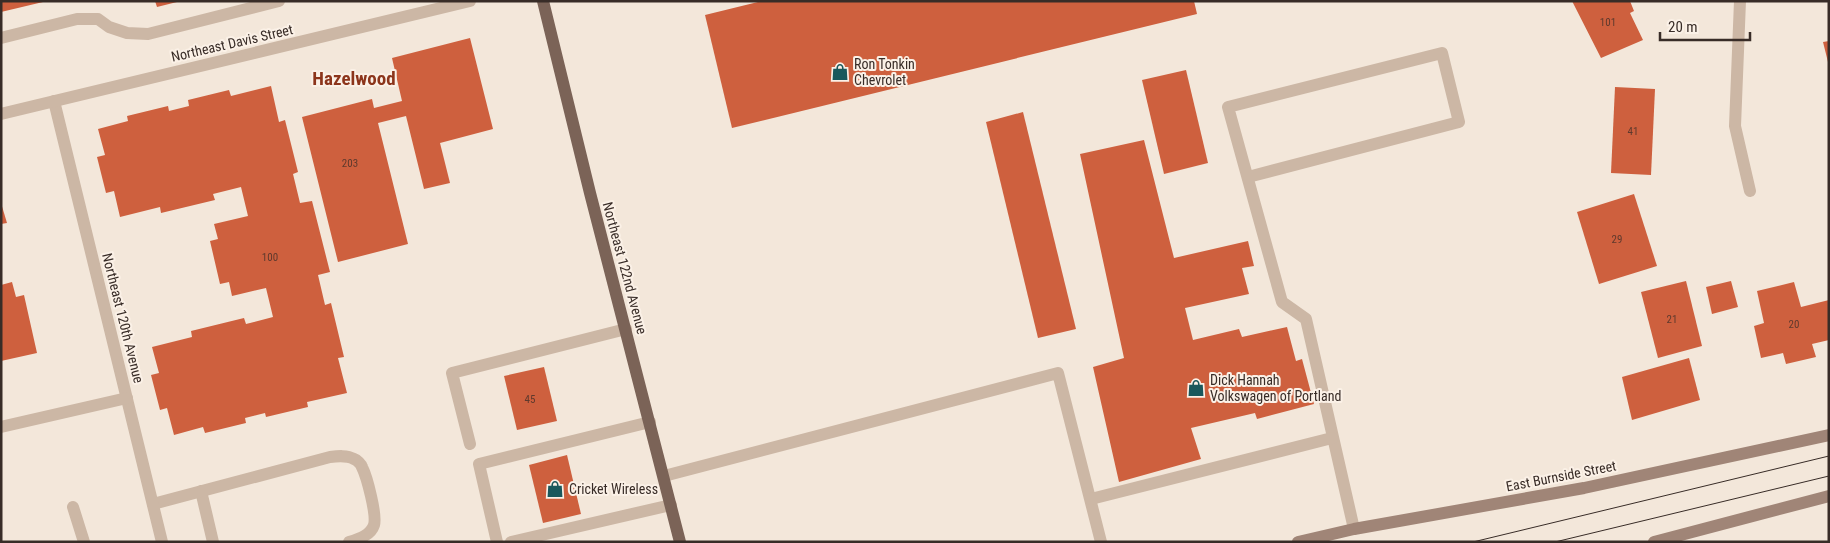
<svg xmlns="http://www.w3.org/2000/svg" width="1830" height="543" font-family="'Roboto Condensed',sans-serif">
	<rect width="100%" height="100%" fill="#f3e7da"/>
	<g fill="#ce603e">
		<polygon points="1,1 43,1 43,2 1,12"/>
		<polygon points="155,1 177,1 177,2 157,7"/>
		<polygon points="762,1 1194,1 1197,14 732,128 705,15"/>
		<polygon points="1572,1 1630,1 1634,11 1630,13 1643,40 1601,58"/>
		<polygon points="470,38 493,129 440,143 450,183 424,189 406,116 378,123 408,244 338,262 302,117 372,99 374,108 402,101 392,58"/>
		<polygon points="1829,41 1829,62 1828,62 1823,42"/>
		<polygon points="1186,70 1208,163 1164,174 1142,80"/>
		<polygon points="271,86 279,122 285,120 298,172 293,174 300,203 312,201 330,272 318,275 325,305 331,303 344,357 338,358 347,393 307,402 308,407 266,417 265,413 245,418 246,423 205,433 203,427 174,435 167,408 160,410 151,375 159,373 152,347 192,337 191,331 244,318 246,324 273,317 266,288 232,296 229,282 220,284 210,241 218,239 214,224 248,216 241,187 213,194 215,200 161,213 160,207 120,217 114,191 106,193 97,157 105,155 98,129 128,121 127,116 168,106 169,111 189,106 188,100 229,90 231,96"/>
		<polygon points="1615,87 1655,89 1651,175 1611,173"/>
		<polygon points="1023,112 1076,329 1038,338 986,122"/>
		<polygon points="1144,140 1174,258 1248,241 1254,266 1242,268 1249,294 1185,308 1193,340 1239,329 1242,337 1287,327 1296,361 1302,359 1314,404 1257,419 1255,413 1191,428 1201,459 1119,482 1093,367 1124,358 1080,154"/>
		<polygon points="1634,194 1657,266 1599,284 1577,212"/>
		<polygon points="1,203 7,223 1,224"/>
		<polygon points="1686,281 1702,346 1658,358 1641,292"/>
		<polygon points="1731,281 1738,307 1712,314 1706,287"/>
		<polygon points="12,282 16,297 24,295 37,353 1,361 1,285"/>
		<polygon points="1794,282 1801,307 1829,300 1829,340 1812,344 1816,357 1786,364 1783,353 1761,358 1754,326 1764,323 1757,291"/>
		<polygon points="1689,358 1700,400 1632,420 1622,377"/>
		<polygon points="544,367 557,421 517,430 504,376"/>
		<polygon points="567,455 581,514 543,523 529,465"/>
	</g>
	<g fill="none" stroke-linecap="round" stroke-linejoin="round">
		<g stroke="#ccb7a5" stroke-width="12">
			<polyline points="1,38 77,19 98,19 109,27 127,33 148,34 279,1"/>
			<polyline points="1248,177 1459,122 1442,53 1228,107 1282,302 1306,319 1354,529"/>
			<polyline points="470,444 452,373 626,329"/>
			<polyline points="664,476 1058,373 1101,542"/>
			<polyline points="201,491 213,542"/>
			<polyline points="1091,499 1332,438"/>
			<path d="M153,504L330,457C338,456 347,455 354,459C357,460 361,464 362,467C367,477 377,515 374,525C371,535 359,539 349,542"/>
			<polyline points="73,507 84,542"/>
			<polyline points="497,542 479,464 650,422"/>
			<polyline points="511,542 671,505"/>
		</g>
		<g stroke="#ccb7a5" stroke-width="12">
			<polyline points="1740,1 1735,126 1750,191"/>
			<polyline points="54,101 162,542"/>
			<polyline points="1,114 470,1"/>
			<polyline points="1,427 127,398"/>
		</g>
		<g stroke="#a08577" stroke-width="12">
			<polyline points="1298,542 1354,529 1584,488 1829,435"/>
			<polyline points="1654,542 1829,496"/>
		</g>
		<polyline stroke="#7b6357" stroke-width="12" points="543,1 590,193 680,542"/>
		<g stroke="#382c27" stroke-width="1">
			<polyline points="1473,542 1829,456"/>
			<polyline points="1555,542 1829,476"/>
		</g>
	</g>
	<defs>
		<g id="shop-bare" transform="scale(1.35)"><path d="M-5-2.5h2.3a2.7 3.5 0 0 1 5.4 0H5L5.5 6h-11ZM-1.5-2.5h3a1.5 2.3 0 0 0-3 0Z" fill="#1a585c" stroke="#fbf1e7" stroke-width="2.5" paint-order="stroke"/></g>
	</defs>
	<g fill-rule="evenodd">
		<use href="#shop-bare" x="840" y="72"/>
		<use href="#shop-bare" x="1196" y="388"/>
		<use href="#shop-bare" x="555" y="489"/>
	</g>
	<g text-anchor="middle" stroke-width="4" stroke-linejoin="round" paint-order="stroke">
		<g font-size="11" fill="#5e392d">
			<text x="1608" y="26">101</text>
			<text x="1633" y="135">41</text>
			<text x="350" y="167">203</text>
			<text x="1617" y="243">29</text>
			<text x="270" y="261">100</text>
			<text x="1672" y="323">21</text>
			<text x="1794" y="328">20</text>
			<text x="530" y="403">45</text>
		</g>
		<g font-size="14" fill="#382c27" stroke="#fbf1e7">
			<text transform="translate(232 43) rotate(-13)" y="5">Northeast Davis Street</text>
			<text transform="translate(625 268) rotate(75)" y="5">Northeast 122nd Avenue</text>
			<text transform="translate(123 318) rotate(76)" y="5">Northeast 120th Avenue</text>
			<text transform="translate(1561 476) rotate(-11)" y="5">East Burnside Street</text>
		</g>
		<g font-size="14" fill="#382c27" stroke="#fbf1e7" text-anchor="start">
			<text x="854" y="69">Ron Tonkin<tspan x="854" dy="16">Chevrolet</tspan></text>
			<text x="1210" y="385">Dick Hannah<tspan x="1210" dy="16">Volkswagen of Portland</tspan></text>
			<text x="569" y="494">Cricket Wireless</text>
		</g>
		<g font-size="19" font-weight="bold" fill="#8c351b" stroke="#fbf1e7">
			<text x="354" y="85">Hazelwood</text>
		</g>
	</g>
	<rect width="1830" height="543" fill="none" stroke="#382c27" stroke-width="5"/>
	<path d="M1660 32v8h90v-8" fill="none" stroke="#382c27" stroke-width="2.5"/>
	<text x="1668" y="32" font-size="15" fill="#382c27" stroke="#fbf1e7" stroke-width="4" paint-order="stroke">20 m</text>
</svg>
